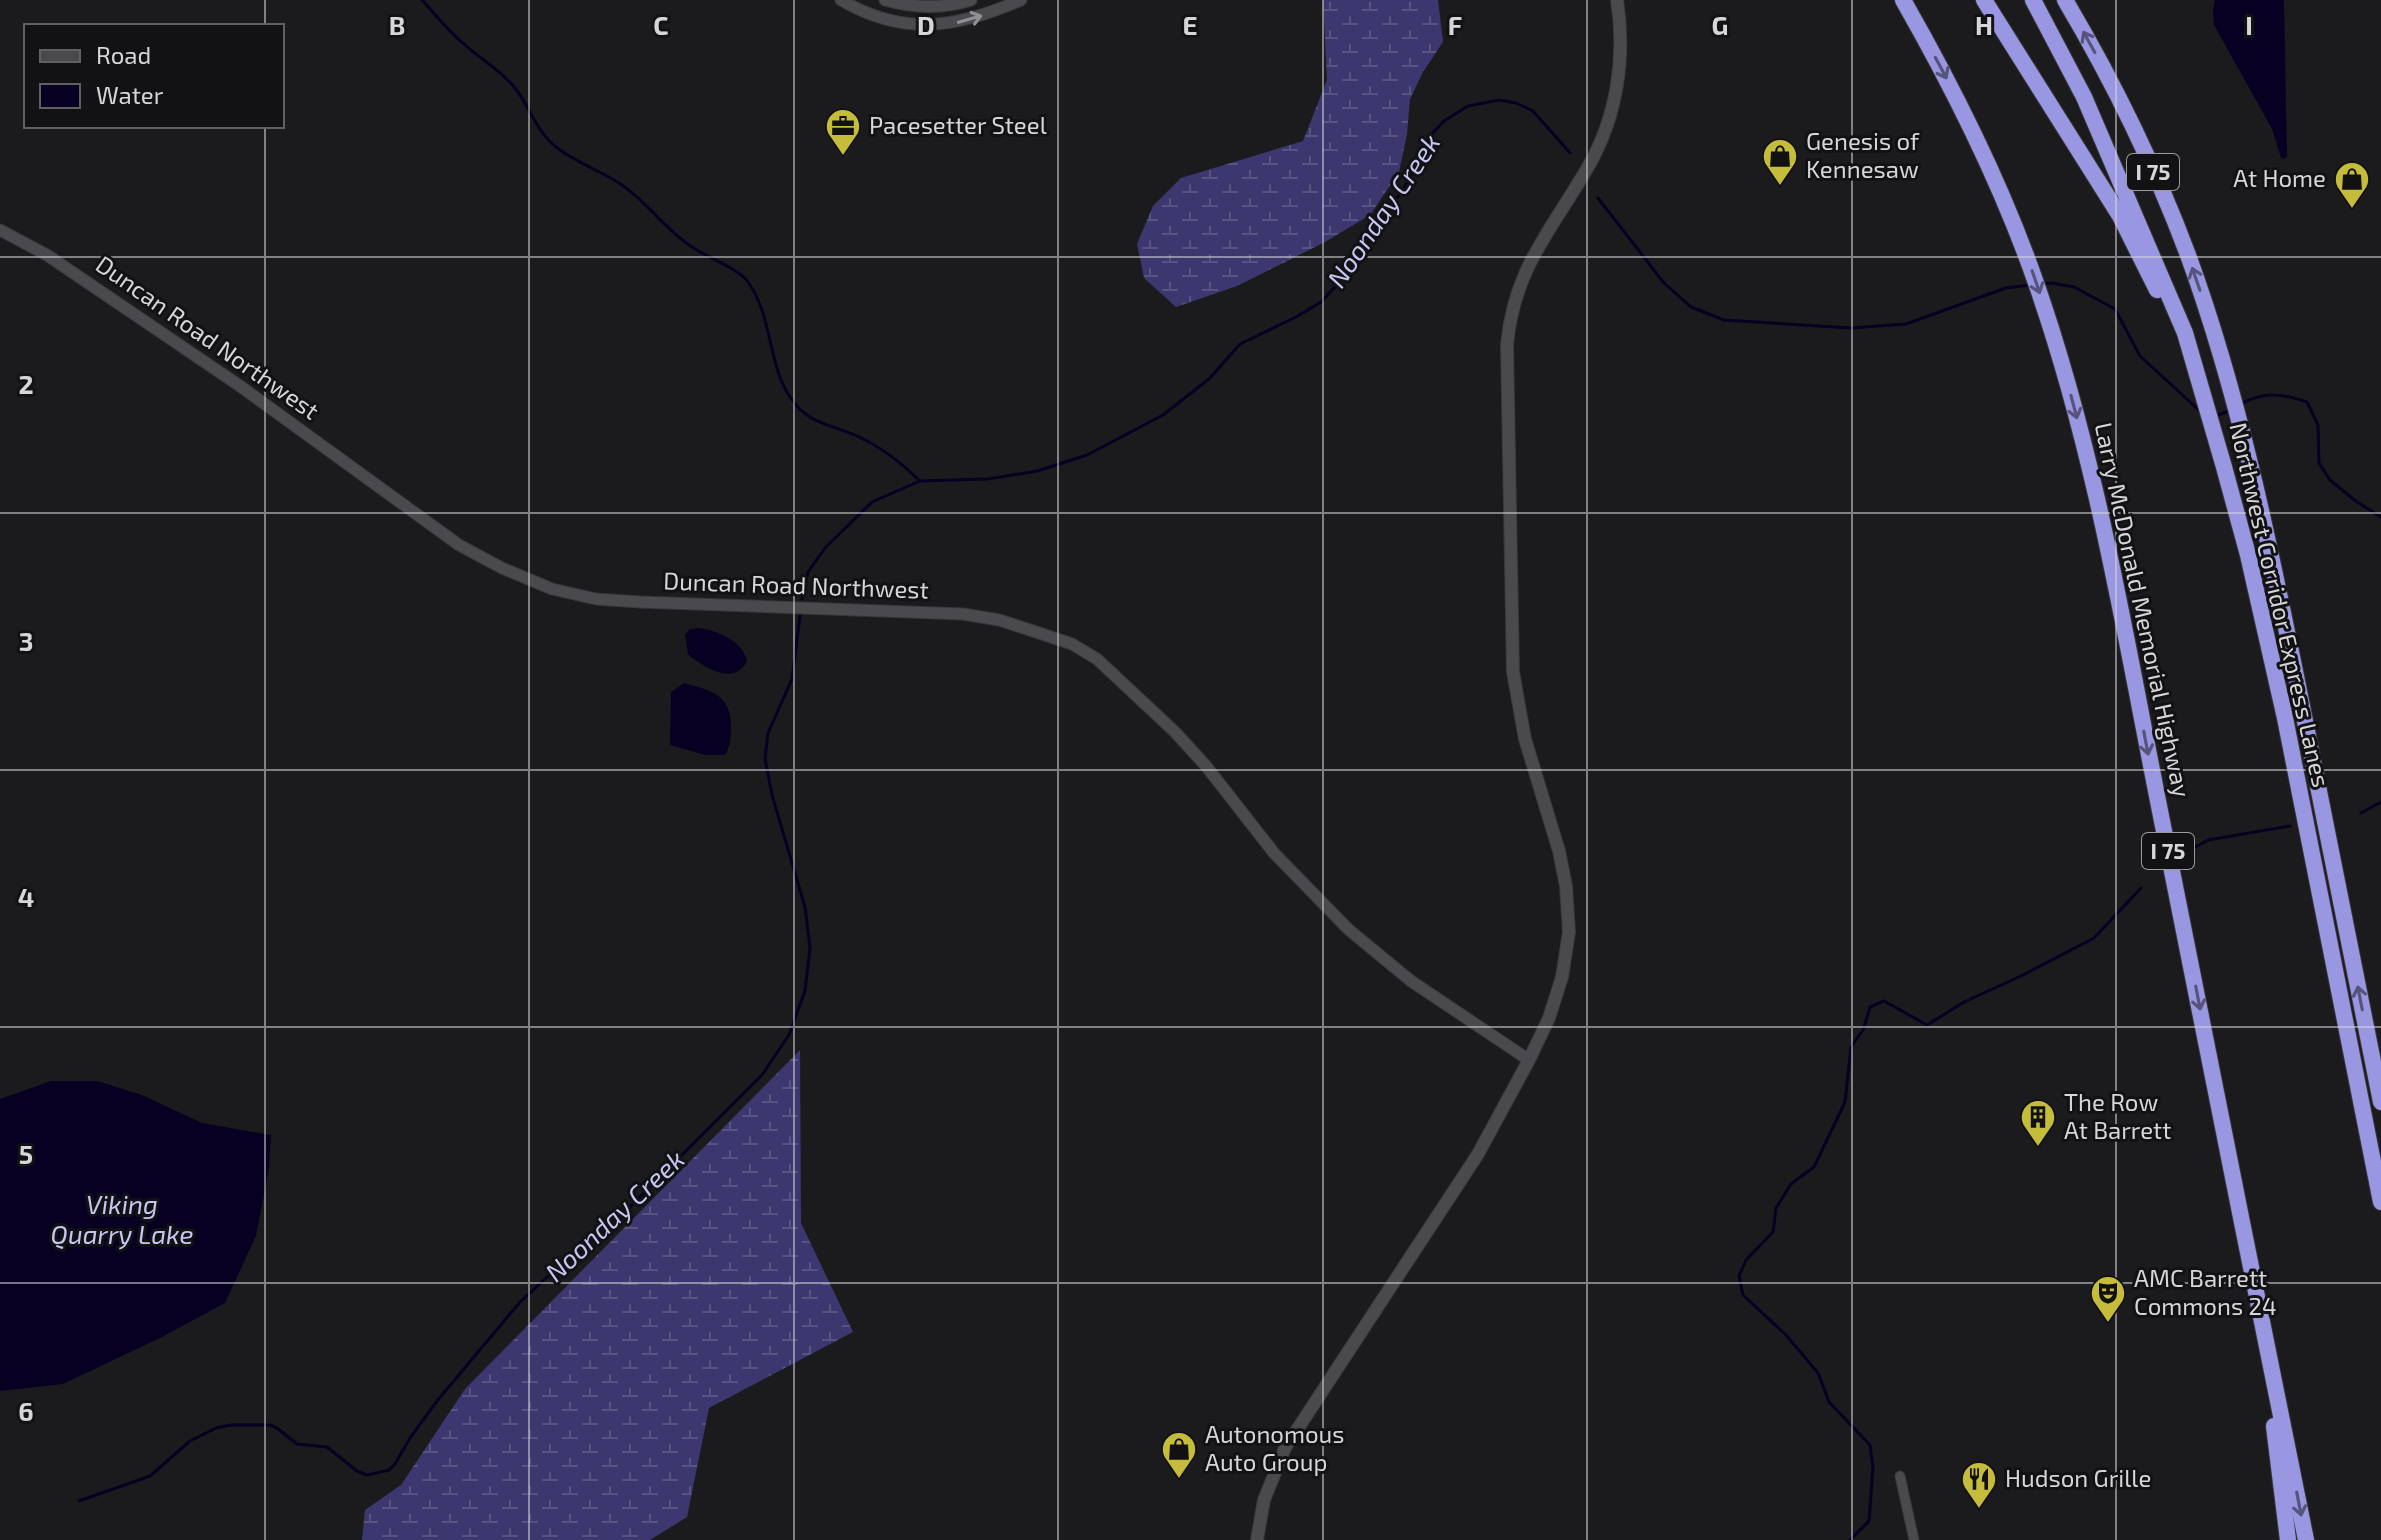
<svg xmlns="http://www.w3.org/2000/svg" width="2381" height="1540" font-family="'Exo 2',sans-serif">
	<defs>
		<pattern id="wetland-marsh" width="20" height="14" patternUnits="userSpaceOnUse" patternTransform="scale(2)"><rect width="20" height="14" fill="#3c376f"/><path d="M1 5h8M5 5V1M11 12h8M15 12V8" fill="none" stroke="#575383"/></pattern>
	</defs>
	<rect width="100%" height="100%" fill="#1b1b1e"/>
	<g fill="url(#wetland-marsh)">
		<polygon points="1323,0 1438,0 1443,42 1423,72 1410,99 1407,134 1399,172 1370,215 1325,242 1237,286 1176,307 1144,278 1137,244 1153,206 1181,178 1303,141 1327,80"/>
		<polygon points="800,1050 801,1223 853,1332 709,1408 687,1517 650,1540 362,1540 365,1510 401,1485 465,1389"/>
	</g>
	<g fill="#070022">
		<polygon points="2215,0 2284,0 2287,157 2284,159 2281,158 2272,129 2214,25 2213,11"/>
		<path d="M698,628C717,630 743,641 747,661C735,685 708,670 691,657L688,654L685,635L690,629Z"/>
		<path d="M684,683C713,691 732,695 731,729C731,738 730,747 725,755H705L670,745L671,692Z"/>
		<polygon points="51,1081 97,1081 142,1095 202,1123 271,1135 269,1169 256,1236 225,1303 162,1337 63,1384 0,1391 0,1099"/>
	</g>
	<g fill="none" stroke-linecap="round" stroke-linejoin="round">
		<g stroke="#070022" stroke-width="3">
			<path d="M422,0C436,15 449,32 464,44C480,59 501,70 515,88C530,107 536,131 556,147C575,162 599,170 619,183C647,201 665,230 692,247C708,258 738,268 748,282C775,319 766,372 797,406C813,425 840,427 861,438C884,449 901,463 920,481"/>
			<polyline points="1598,198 1664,283 1691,307 1724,320 1851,328 1906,324 2006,288 2030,285"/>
			<polyline points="2042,284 2052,283 2074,287 2115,309 2140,356 2201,412"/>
			<path d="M2241,404C2264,391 2284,394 2307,402L2318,425L2319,463L2330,480L2357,502L2381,517"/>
			<polyline points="2216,416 2231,410"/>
			<polyline points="802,599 808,572 825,548 872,502 920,481 988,479 1037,471 1087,455 1163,415 1210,378 1240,344 1296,317 1321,302 1347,274 1407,183 1429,137 1444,121 1468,106 1499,100 1516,103 1533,111 1570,153"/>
			<polyline points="2361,813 2381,802"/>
			<polyline points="2186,852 2208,840 2290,826"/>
			<polyline points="79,1501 150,1476 190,1441 216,1428 231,1425 270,1425 277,1428 297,1444 327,1447 357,1471 367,1475 389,1470 395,1464 410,1438 437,1401 520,1302 557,1268 578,1255 597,1228 627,1210 762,1075 789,1035 805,991 810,948 805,907 772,795 765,759 768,733 792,679 800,616"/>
			<polyline points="1850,1540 1869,1521 1873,1467 1870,1445 1829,1402 1818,1373 1786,1335 1743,1295 1739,1276 1746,1260 1773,1232 1776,1208 1791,1184 1814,1167 1845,1102 1851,1047 1863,1030 1870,1007 1884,1001 1927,1025 1964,1002 2021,976 2094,938 2141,888"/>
		</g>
		<g stroke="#38383a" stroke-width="11">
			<polyline id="minor" points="1900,1476 1914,1540"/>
		</g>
		<g stroke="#38383a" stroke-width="13">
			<g id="tertiary">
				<path d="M841,0C904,37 957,28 1021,0"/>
				<path d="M885,0C913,8 943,9 971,0"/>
				<polyline points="0,230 47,255 240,386 459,545 502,568 552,589 596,599 640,602 963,614 999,620 1030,630 1072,644 1097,659 1175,732 1206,766 1274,853 1348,929 1411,981 1529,1060"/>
			</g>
		</g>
		<g stroke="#38383a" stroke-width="14">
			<path id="secondary" d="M1257,1540L1264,1500L1285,1448L1478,1154L1529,1060L1549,1018L1562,977L1569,932L1566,886L1559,851L1525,739L1513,672L1507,345C1514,268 1551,231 1588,167C1617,117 1626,57 1617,0"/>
		</g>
		<g stroke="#38383a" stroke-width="18">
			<g id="motorway">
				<path d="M1903,0C1955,91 2002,185 2036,283C2098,460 2127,648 2164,831C2211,1067 2258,1304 2306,1540"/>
				<polyline points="1984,0 2120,216 2157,290"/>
				<polyline points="2033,0 2084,97 2185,333 2224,467 2248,555 2285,718 2381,1202"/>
				<path d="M2065,0C2113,81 2155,167 2188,255C2242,403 2272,557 2303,711C2329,841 2355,972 2381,1102"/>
				<polyline points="2274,1426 2288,1540"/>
			</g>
		</g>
		<use href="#minor" stroke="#4a4a4e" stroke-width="9"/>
		<use href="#tertiary" stroke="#4a4a4e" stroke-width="11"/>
		<use href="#secondary" stroke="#4a4a4e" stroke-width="12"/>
		<use href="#motorway" stroke="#9a97e2" stroke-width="16"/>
	</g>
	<defs><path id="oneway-shaft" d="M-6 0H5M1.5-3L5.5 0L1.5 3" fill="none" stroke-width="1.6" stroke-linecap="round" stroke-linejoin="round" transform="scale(2)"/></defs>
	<use stroke="#909094" href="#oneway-shaft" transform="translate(970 19) rotate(-16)"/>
	<g stroke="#56547c">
		<use href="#oneway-shaft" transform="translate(2089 42) rotate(-119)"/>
		<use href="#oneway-shaft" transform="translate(1941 68) rotate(62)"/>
		<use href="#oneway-shaft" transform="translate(2196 279) rotate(-109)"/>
		<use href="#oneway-shaft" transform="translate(2036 282) rotate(71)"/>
		<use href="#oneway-shaft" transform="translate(2074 407) rotate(75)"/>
		<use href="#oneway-shaft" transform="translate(2146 743) rotate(79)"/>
		<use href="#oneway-shaft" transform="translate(2198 998) rotate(79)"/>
		<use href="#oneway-shaft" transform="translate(2360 998) rotate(-101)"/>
		<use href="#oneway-shaft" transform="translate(2299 1504) rotate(79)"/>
	</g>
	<path fill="none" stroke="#d6d6d9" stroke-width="2" stroke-opacity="0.55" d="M265,0V26M529,0V1540M794,0V1540M1058,0V1540M1323,0V1540M1587,0V1540M1852,0V1540M2116,0V1540M265,126V1540M0,257H2381M0,513H2381M0,770H2381M0,1027H2381M0,1283H2381"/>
	<defs>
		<g id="office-pin" transform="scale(1.8)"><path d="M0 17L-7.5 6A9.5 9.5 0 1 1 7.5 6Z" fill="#c6bc3c" stroke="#121215"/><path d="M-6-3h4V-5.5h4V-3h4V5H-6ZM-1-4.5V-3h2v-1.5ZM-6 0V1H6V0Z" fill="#111"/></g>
		<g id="shop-pin" transform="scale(1.8)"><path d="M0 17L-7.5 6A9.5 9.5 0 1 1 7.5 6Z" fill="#c6bc3c" stroke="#121215"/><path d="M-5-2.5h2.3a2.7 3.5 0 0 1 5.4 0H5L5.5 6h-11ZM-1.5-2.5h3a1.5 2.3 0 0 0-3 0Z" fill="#111"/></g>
		<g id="building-pin" transform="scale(1.8)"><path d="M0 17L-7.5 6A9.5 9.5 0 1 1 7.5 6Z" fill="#c6bc3c" stroke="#121215"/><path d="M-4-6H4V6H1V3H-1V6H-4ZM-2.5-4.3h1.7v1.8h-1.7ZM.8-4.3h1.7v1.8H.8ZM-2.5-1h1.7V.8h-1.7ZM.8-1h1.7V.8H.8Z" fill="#111"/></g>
		<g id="theatre-pin" transform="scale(1.8)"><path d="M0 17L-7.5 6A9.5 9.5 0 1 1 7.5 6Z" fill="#c6bc3c" stroke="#121215"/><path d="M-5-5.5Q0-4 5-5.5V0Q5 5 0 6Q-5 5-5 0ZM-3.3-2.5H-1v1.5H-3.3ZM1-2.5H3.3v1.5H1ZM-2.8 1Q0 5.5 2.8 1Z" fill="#111"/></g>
		<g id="restaurant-pin" transform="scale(1.8)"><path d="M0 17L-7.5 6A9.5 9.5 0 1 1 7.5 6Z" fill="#c6bc3c" stroke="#121215"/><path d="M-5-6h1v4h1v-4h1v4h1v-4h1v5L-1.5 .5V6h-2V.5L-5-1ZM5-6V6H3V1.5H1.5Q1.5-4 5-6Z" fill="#111"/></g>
	</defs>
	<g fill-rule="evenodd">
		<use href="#office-pin" x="843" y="126"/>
		<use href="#shop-pin" x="1780" y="156"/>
		<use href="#shop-pin" x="2352" y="179"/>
		<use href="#building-pin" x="2038" y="1117"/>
		<use href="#theatre-pin" x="2108" y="1293"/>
		<use href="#shop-pin" x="1179" y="1449"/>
		<use href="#restaurant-pin" x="1979" y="1479"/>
	</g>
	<g text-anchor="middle" stroke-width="6" stroke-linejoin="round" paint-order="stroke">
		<g fill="#121215" stroke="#9b9b9e" stroke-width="2">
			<rect x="2127" y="154" width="52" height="36" rx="6"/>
			<rect x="2142" y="833" width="52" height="36" rx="6"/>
		</g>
		<g font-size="22" font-weight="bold" fill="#d6d6d9">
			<text x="2153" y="180">I 75</text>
			<text x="2168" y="859">I 75</text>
		</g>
		<g font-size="24" fill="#d6d6d9" stroke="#121215" text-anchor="start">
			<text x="869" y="134">Pacesetter Steel</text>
			<text x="1806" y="150">Genesis of<tspan x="1806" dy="28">Kennesaw</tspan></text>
			<text x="2326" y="187" text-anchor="end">At Home</text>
			<text x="2064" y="1111">The Row<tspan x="2064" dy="28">At Barrett</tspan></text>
			<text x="2134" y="1287">AMC Barrett<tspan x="2134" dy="28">Commons 24</tspan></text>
			<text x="1205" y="1443">Autonomous<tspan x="1205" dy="28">Auto Group</tspan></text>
			<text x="2005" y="1487">Hudson Grille</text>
		</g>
		<g font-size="24" fill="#d6d6d9" stroke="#121215">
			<text transform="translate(207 338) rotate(35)" y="8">Duncan Road Northwest</text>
			<text transform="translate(796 586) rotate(2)" y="8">Duncan Road Northwest</text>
			<text transform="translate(2279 605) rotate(77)" y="8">Northwest Corridor Express Lanes</text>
			<text transform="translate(2142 610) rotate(78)" y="8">Larry McDonald Memorial Highway</text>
		</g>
		<g font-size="26" font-style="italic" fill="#c6c6f2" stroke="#121215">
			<text transform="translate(1384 211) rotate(-56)" y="9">Noonday Creek</text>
			<text x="122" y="1214">Viking<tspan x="122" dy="30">Quarry Lake</tspan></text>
			<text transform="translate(615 1216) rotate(-43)" y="9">Noonday Creek</text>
		</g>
	</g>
	<g font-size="26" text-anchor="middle" font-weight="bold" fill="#d6d6d9" stroke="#121215" stroke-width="6" stroke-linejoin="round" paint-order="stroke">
		<text x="397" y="35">B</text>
		<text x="661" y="35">C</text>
		<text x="926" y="35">D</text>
		<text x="1190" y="35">E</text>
		<text x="1455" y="35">F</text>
		<text x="1720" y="35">G</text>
		<text x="1984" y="35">H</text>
		<text x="2249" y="35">I</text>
		<text x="26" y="394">2</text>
		<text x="26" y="651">3</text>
		<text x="26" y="907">4</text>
		<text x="26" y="1164">5</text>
		<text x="26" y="1421">6</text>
	</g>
	<rect x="24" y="24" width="260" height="104" fill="#121215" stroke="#606063" stroke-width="2"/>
	<rect x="40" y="50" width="40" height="12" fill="#4a4a4e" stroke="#606063" stroke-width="2"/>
	<text x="96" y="64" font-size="24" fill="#d6d6d9">Road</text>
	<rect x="40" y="84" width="40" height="24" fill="#070022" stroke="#606063" stroke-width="2"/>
	<text x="96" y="104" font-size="24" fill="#d6d6d9">Water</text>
</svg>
